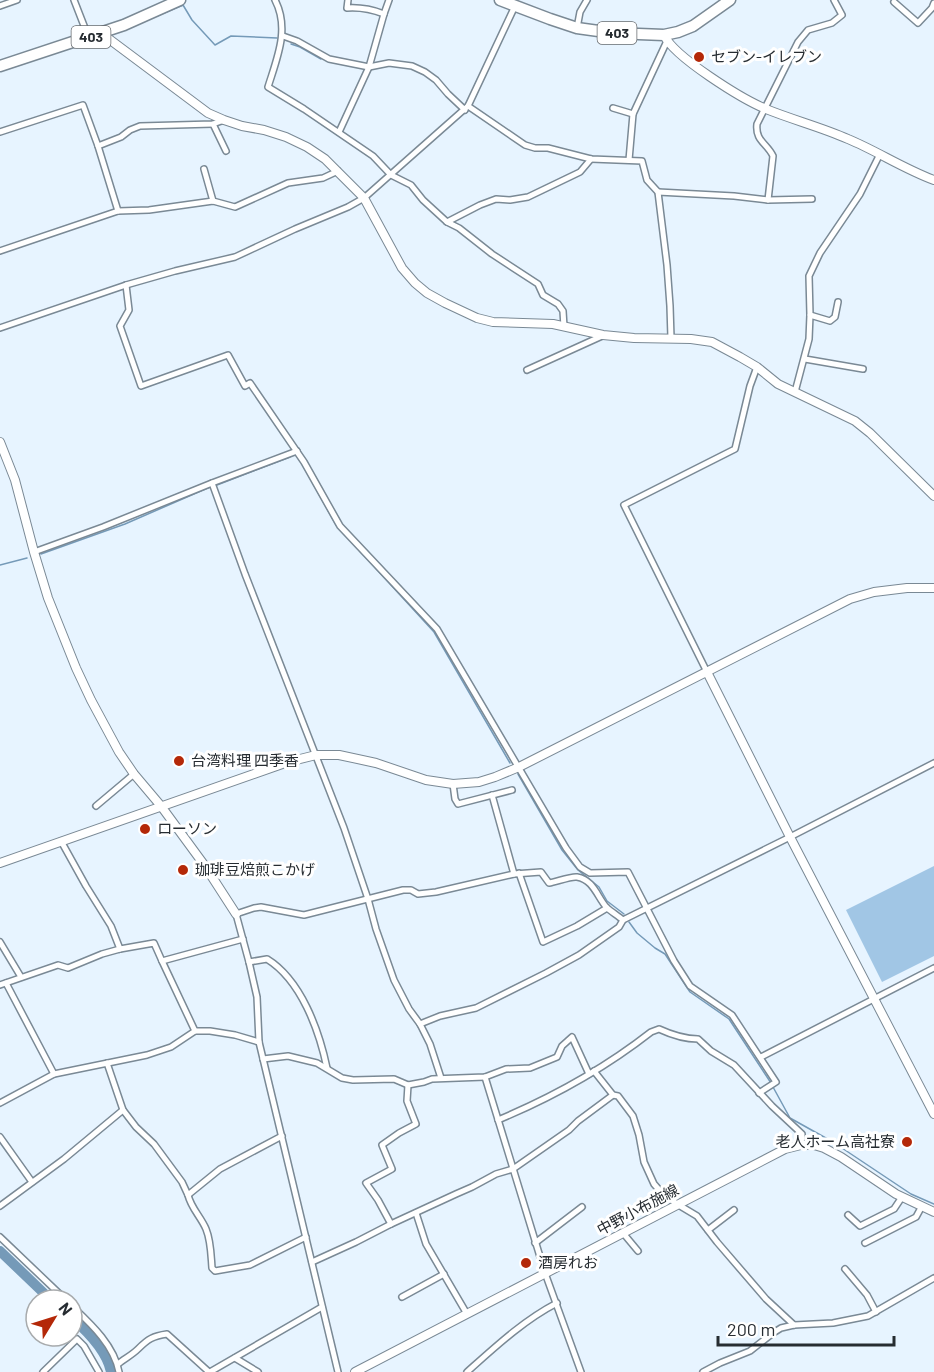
<svg xmlns="http://www.w3.org/2000/svg" width="934" height="1372" font-family="Barlow,'Noto Sans JP',sans-serif">
	<rect width="100%" height="100%" fill="#e7f4ff"/>
	<polygon fill="#a1c6e5" points="934,866 934,956 882,982 846,910"/>
	<g fill="none" stroke-linecap="round" stroke-linejoin="round">
		<g stroke="#759ab8" stroke-width="1.5">
			<polyline points="157,16 183,5 192,20 215,45 231,36 277,38"/>
			<polyline points="291,44 300,47 321,59"/>
			<polyline points="67,49 95,40"/>
			<polyline points="300,460 336,525 434,632 510,763"/>
			<polyline points="217,485 290,457"/>
			<polyline points="41,554 125,524 210,487"/>
			<polyline points="0,565 27,558"/>
			<polyline points="518,774 562,850 578,870 599,887 607,901 624,914"/>
			<polyline points="629,922 637,933 655,948 665,954 690,992 729,1019 771,1083"/>
			<polyline points="773,1087 790,1118 833,1142 911,1194 934,1204"/>
		</g>
		<g stroke="#759ab8" stroke-width="10">
			<polyline points="0,1251 51,1300"/>
			<path d="M72,1318C88,1332 107,1351 111,1372"/>
		</g>
		<g stroke="#7a8995" stroke-width="8">
			<g id="street">
				<polyline points="74,0 88,36"/>
				<path d="M275,0C290,29 277,58 268,87L304,109L373,156L391,175L411,185L423,200L447,222L480,205L496,199L510,200L528,197L580,172L591,159"/>
				<path d="M348,0L347,8C361,7 371,9 384,14"/>
				<polyline points="894,2 918,23 932,8 934,3"/>
				<polyline points="0,6 17,0"/>
				<polyline points="577,28 580,12 587,0"/>
				<polyline points="283,36 297,41 329,59 369,67 389,63 412,66 425,72 436,80 448,94 465,110"/>
				<polyline points="468,106 525,145 535,148 548,148 591,159 642,161 647,180 658,192 667,265 670,306 671,338"/>
				<polyline points="613,108 633,114"/>
				<polyline points="213,124 226,151"/>
				<polyline points="0,132 83,105 98,146 121,137 130,130 140,126 213,124 224,120"/>
				<polyline points="339,132 369,67 384,14 389,0"/>
				<polyline points="98,146 118,211"/>
				<polyline points="629,160 633,114 667,41"/>
				<polyline points="204,169 213,201"/>
				<polyline points="658,192 734,196 768,200 812,199"/>
				<path d="M768,200L773,156C767,143 755,141 757,124L798,42L808,30L832,23L842,15L834,0"/>
				<polyline points="447,222 459,228 492,254 538,284 543,295 558,304 563,311 564,327"/>
				<polyline points="0,251 118,211 149,210 213,201 235,207 288,183 323,178 338,171"/>
				<polyline points="126,285 129,310 120,326 141,386 228,355 245,386 250,383 304,462 340,526 437,629 566,848 580,867 590,873 628,872 674,961 690,986 732,1015 776,1082 759,1093"/>
				<polyline points="810,315 809,276 820,253 860,194 880,154"/>
				<polyline points="0,328 126,285 175,271 235,257 295,229 348,207 364,198 468,106 515,6"/>
				<polyline points="805,359 863,369"/>
				<polyline points="527,370 602,336"/>
				<polyline points="795,392 809,339 810,315 830,321 835,317 838,302"/>
				<polyline points="212,483 245,574 344,828 368,899 376,929 394,980 409,1009 420,1024 430,1044 441,1078"/>
				<polyline points="34,552 103,527 212,483 297,451"/>
				<polyline points="707,672 624,505 735,449 750,386 757,367"/>
				<polyline points="453,784 455,799 458,804 512,790"/>
				<polyline points="492,795 514,874"/>
				<polyline points="96,806 134,774"/>
				<polyline points="61,841 86,886 111,926 120,949"/>
				<polyline points="519,873 543,942 577,926 607,908"/>
				<polyline points="0,942 21,977"/>
				<polyline points="162,961 195,1031"/>
				<path d="M249,962L267,959C301,980 319,1030 327,1068"/>
				<polyline points="6,983 54,1074"/>
				<polyline points="0,985 58,965 68,968 102,954 120,949 154,943 162,961 243,939"/>
				<polyline points="420,1024 440,1016 476,1008 546,973 579,955 619,927 623,920"/>
				<polyline points="761,1057 934,968"/>
				<polyline points="263,1059 288,1056 317,1063 342,1078 353,1080 394,1079 408,1085 424,1082 432,1079 485,1077 506,1069 530,1068 557,1057 562,1046 572,1037 589,1074"/>
				<polyline points="107,1063 123,1110 136,1127 154,1144 182,1182 188,1195 220,1169 282,1136"/>
				<polyline points="594,1071 613,1095 618,1096 633,1116 639,1135 644,1162 654,1184 661,1192 677,1204 697,1216 717,1242 766,1299 794,1325"/>
				<polyline points="485,1077 545,1273 581,1372"/>
				<polyline points="0,1103 54,1074 147,1055 171,1047 195,1031 210,1031 235,1035 259,1042"/>
				<path d="M498,1120C553,1097 605,1068 651,1032L659,1029C672,1035 684,1039 698,1039L711,1051L734,1065L772,1106L802,1134L801,1145"/>
				<polyline points="0,1137 32,1182"/>
				<path d="M188,1195C191,1208 201,1217 206,1229C211,1241 211,1255 212,1268L215,1271L250,1265L306,1237"/>
				<polyline points="0,1206 64,1159 123,1110"/>
				<polyline points="416,1213 426,1244 467,1314"/>
				<polyline points="848,1215 860,1226 894,1209 902,1197"/>
				<polyline points="391,1224 378,1200 366,1183 392,1169 382,1145 399,1133 416,1124 407,1101 408,1085"/>
				<polyline points="708,1230 734,1210"/>
				<polyline points="623,1233 638,1251"/>
				<polyline points="0,1237 66,1300"/>
				<polyline points="535,1243 582,1207"/>
				<polyline points="865,1243 916,1217 922,1206"/>
				<polyline points="312,1262 356,1242 391,1224 456,1194 472,1187 496,1174 513,1169 569,1130 578,1121 613,1095"/>
				<polyline points="845,1269 867,1295 876,1312"/>
				<polyline points="402,1297 444,1274"/>
				<path d="M72,1306C91,1324 114,1345 119,1372"/>
				<polyline points="235,1358 258,1372"/>
				<path d="M118,1364C124,1359 132,1355 138,1349C148,1339 153,1336 167,1334L209,1372"/>
				<polyline points="43,1372 77,1339 84,1346 99,1372"/>
				<polyline points="210,1372 322,1307"/>
				<path d="M338,1372L259,1042L257,997L249,962L236,914L254,908L261,907L304,915L403,890H411L418,894L436,892L514,874L541,872L549,883C556,882 571,876 577,877C594,880 597,897 607,908C612,912 618,916 623,920L790,837L934,763"/>
				<path d="M467,1372C495,1347 524,1320 557,1303"/>
				<polyline points="703,1372 720,1363 750,1351 773,1333 781,1328 794,1325 833,1323 868,1316 934,1278"/>
			</g>
		</g>
		<g stroke="#7a8995" stroke-width="10">
			<g id="secondary">
				<polyline points="101,33 208,113 224,120 242,126 264,130 286,137 307,147 325,159 364,198 402,268 415,283 427,293 445,303 477,318 493,322 553,324 603,335 634,338 691,339 712,342 740,357 757,367 778,384 855,421 870,433 934,496"/>
				<path d="M664,35C674,57 742,99 766,109C793,120 821,127 848,139C877,151 904,169 934,180"/>
				<polyline points="0,442 15,480 34,552 48,598 76,668 91,700 119,752 134,774 161,806 205,866 236,914"/>
				<polyline points="707,672 790,837 934,1114"/>
				<polyline points="0,863 288,762 316,755 339,755 376,763 426,780 453,784 479,782 495,777 519,767 850,599 874,592 907,588 934,588"/>
				<polyline points="355,1372 785,1149 801,1145 814,1145 824,1148 841,1157 896,1194 934,1212"/>
			</g>
		</g>
		<g stroke="#7a8995" stroke-width="13">
			<g id="highway">
				<polyline points="500,0 550,19 577,28 613,33 664,35 678,32 693,26 730,0"/>
				<polyline points="0,66 124,25 180,0"/>
			</g>
		</g>
		<use href="#street" stroke="#fff" stroke-width="5"/>
		<use href="#secondary" stroke="#fff" stroke-width="8"/>
		<use href="#highway" stroke="#fff" stroke-width="10"/>
	</g>
	<g fill="#b42808" stroke="#fff" stroke-width="2">
		<circle cx="699" cy="57" r="6"/>
		<circle cx="179" cy="761" r="6"/>
		<circle cx="145" cy="829" r="6"/>
		<circle cx="183" cy="870" r="6"/>
		<circle cx="907" cy="1142" r="6"/>
		<circle cx="526" cy="1263" r="6"/>
	</g>
	<g text-anchor="middle" stroke-width="6" stroke-linejoin="round" paint-order="stroke">
		<g fill="#fff" stroke="#676b6f" stroke-width="1.5">
			<rect x="597.5" y="22" width="39" height="22" rx="4.5"/>
			<rect x="71.5" y="26" width="39" height="22" rx="4.5"/>
		</g>
		<g font-size="14" font-weight="bold" fill="#262c31">
			<text x="617" y="38">403</text>
			<text x="91" y="42">403</text>
		</g>
		<g font-size="15" fill="#262c31" stroke="#fff" text-anchor="start">
			<text x="711" y="62">セブン-イレブン</text>
			<text x="191" y="766">台湾料理 四季香</text>
			<text x="157" y="834">ローソン</text>
			<text x="195" y="875">珈琲豆焙煎こかげ</text>
			<text x="895" y="1147" text-anchor="end">老人ホーム高社寮</text>
			<text x="538" y="1268">酒房れお</text>
		</g>
		<g font-size="15" fill="#262c31" stroke="#fff">
			<text transform="translate(638 1210) rotate(-28)" y="5">中野小布施線</text>
		</g>
	</g>
	<g transform="translate(54 1318) rotate(52)"><circle r="28" fill="#ffffff" stroke="#a8abad" stroke-width="1.5"/>
	<path d="M0-4.5L10 22L0 15L-10 22Z" fill="#b42808"/>
	<text y="-9" font-size="16" font-weight="bold" text-anchor="middle" fill="#262c31">N</text>
	</g>
	<path d="M718 1336v9h176v-9" fill="none" stroke="#262c31" stroke-width="3"/>
	<text x="727" y="1336" font-size="18" fill="#262c31" stroke="#ffffff" stroke-width="4.5" paint-order="stroke">200 m</text>
</svg>
